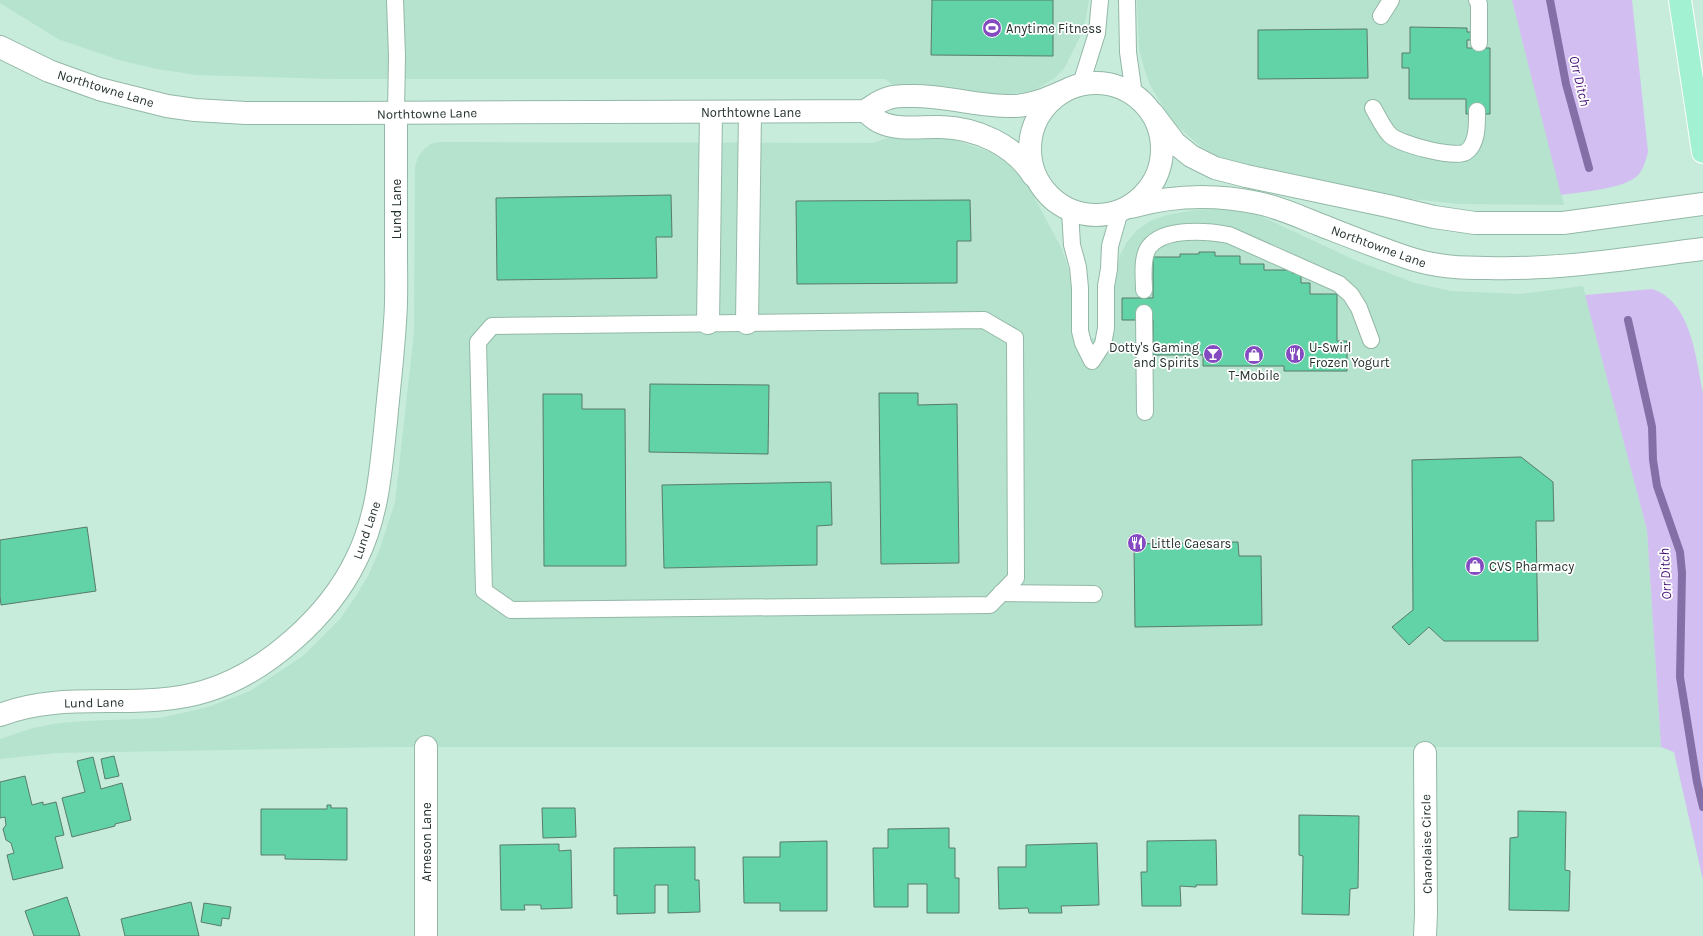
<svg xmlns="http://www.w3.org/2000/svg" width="1703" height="936" font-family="Karla,sans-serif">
	<rect width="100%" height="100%" fill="#c7ecdb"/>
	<g fill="#b6e3ce">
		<polygon points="0,0 1089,0 1084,29 1065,67 1055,78 1033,91 1004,95 897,86 893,85 885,79 332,79 196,75 157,69 119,60 58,39 0,3"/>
		<polygon points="1137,0 1512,0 1564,205 1459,204 1412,199 1376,193 1226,161 1201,147 1175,124 1163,107 1150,85 1143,65 1139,48"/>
		<polygon points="896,135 952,139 990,152 1004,159 1017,170 1026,182 1062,249 1070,274 1072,290 1072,338 1113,338 1114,288 1116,273 1120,255 1127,242 1136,231 1150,221 1167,215 1195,210 1222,209 1243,211 1256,214 1357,261 1415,283 1451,291 1520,294 1583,286 1647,530 1661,747 388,747 58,753 0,759 0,739 33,728 59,723 85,721 160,718 208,707 250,691 303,656 340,619 356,596 369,574 379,551 395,502 414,333 415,167 418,157 424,149 431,144 439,142 873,143"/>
	</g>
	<g fill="#d2bef1">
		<path d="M1512,0H1632L1648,152C1646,159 1644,168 1639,174C1627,189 1580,192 1561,195Z"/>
		<path d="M1652,289C1691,301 1696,358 1703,393V880L1674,752L1661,747L1647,530L1585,295Z"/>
	</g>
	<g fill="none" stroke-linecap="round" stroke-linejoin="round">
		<g stroke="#8470a7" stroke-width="8">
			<polyline points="1550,0 1566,84 1589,168"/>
			<polyline points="1628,320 1652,427 1653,460 1657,486 1680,552 1682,573 1680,677 1697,782 1703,807"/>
		</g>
	</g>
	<g fill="#62d3a7" stroke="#597b6b">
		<polygon points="932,0 1053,0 1053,56 931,55"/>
		<polygon points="1410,27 1467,28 1467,32 1472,32 1472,40 1467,40 1467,48 1490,48 1490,114 1466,114 1466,99 1409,99 1409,68 1402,68 1402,53 1410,53"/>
		<polygon points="1367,29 1368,78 1258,79 1258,30"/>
		<polygon points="671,195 672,237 656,237 657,278 497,280 496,198"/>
		<polygon points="970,200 971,241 957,241 957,283 797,284 796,201"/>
		<polygon points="1199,252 1215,252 1215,256 1240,256 1240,264 1264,264 1264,270 1292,270 1292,273 1301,273 1301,283 1310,283 1310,294 1337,294 1337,341 1347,341 1347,371 1284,371 1284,366 1203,366 1203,355 1153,355 1153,320 1122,320 1122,298 1153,298 1153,257 1180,257 1180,254 1199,254"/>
		<polygon points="650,384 769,385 768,454 649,452"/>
		<polygon points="879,393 918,393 918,405 957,404 959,563 881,564"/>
		<polygon points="543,394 582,394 582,409 625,409 626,566 544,566"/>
		<polygon points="1521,457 1553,482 1554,521 1536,521 1538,641 1444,641 1429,627 1409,645 1392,627 1413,610 1412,460"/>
		<polygon points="831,482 832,525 817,526 817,565 664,568 662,485"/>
		<polygon points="87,527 96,591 1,605 0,596 0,540"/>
		<polygon points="1238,542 1239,556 1261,556 1262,625 1135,627 1134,544"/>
		<polygon points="114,756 119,776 105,779 101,759"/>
		<polygon points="93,757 101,789 122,783 131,820 115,824 115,826 72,837 62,798 85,792 77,761"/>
		<polygon points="25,776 32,805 43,802 43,805 56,802 64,835 55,837 63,868 13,880 7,855 14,853 11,843 6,840 3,829 6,825 5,817 0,818 0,782"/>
		<polygon points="327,805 331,805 331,808 347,808 347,860 285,859 285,855 261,855 261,809 327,809"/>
		<polygon points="542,808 575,808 576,837 543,838"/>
		<polygon points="1518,811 1566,812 1565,870 1570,871 1569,911 1509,910 1510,838 1518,837"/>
		<polygon points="1299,815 1359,816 1358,888 1350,889 1349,915 1302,914 1303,856 1299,855"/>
		<polygon points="949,828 949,848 955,848 955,878 959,878 959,913 927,913 927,884 908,884 908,907 874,907 873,848 888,848 888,829"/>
		<polygon points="1216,840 1217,885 1196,885 1196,887 1180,886 1181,906 1142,906 1141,872 1147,872 1147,841"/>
		<polygon points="827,841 827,911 780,911 780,903 744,903 743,857 780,857 780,842"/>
		<polygon points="1097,843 1099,905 1061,906 1062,913 1029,913 1028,908 999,909 998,867 1026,867 1026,845"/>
		<polygon points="559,844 559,851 571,850 572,908 541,909 541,905 524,905 525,910 501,910 500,845"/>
		<polygon points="695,847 695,880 699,880 700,912 668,913 668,885 655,885 655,913 617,914 617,895 614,896 614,848"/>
		<polygon points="67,897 80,936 34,936 25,911"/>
		<polygon points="191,902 199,936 125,936 121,919"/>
		<polygon points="204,903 231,907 229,919 222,918 221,926 201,922"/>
	</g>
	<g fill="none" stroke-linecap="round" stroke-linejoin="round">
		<g stroke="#94b8a7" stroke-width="18">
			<g id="service">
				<polyline points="395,0 397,56 396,113"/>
				<polyline points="1127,0 1128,52 1134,95"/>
				<polyline points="1477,0 1479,4 1479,43"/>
				<polyline points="1381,16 1391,0"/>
				<polyline points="1081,84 1097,33 1100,0"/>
				<path d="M1373,108C1378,116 1383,128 1390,135C1399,144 1455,159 1466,152C1478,144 1477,123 1477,111"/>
				<polyline points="1070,211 1072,245 1078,267 1080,288 1080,331 1083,343 1092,361 1103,344 1106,328 1106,286 1109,269 1110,246 1120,211"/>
				<path d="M1144,290C1144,278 1141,258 1149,247C1164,227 1208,231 1229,235L1339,284L1351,295L1359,308L1371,340"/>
				<polyline points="1144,313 1145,412"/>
				<polygon points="984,320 1015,338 1016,578 990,605 511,610 484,591 478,342 492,326"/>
				<polyline points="1001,593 1094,594"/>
			</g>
		</g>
		<g stroke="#94b8a7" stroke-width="24">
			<g id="minor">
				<path d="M0,47L49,71L99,89L167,106L195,110L246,113H344L865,111C873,106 880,100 889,98C897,95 906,96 914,96C948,96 981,107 1015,106C1032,105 1046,99 1062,92"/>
				<circle cx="1096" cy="149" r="66"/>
				<path d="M865,111C870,115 875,120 880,122C898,131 922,126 941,127C977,128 1014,145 1033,175"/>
				<polyline points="1153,114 1175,143 1191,156 1215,168 1246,176 1388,206 1434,217 1475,223 1563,223 1703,204"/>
				<path d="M1131,207C1173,195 1215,194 1258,203C1278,207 1298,216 1318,224C1349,236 1381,249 1412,259C1437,267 1462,268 1488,268C1560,270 1631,258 1703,249"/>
				<polyline points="708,323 711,112"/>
				<polyline points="747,323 750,112"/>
				<path d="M0,715C66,689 139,712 206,691C266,673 329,616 356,560C378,517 381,468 386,421C389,388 393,355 395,322C397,299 396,275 396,252C396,206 396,160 396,113"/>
				<polyline points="426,747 426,936"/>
				<polyline points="1425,753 1426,914 1425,936"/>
			</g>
		</g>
		<g stroke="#fff" stroke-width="24">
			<polyline id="primary" points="1680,0 1703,152"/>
		</g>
		<use href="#service" stroke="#fff" stroke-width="16"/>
		<use href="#minor" stroke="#fff" stroke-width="22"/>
		<use href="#primary" stroke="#a2f1d2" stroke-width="22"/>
	</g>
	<defs>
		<g id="stadium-disc" transform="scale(1)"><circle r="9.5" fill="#844bc1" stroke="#fff"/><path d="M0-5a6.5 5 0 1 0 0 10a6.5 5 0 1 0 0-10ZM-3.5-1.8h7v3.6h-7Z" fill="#fff"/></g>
		<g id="bar-disc" transform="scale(1)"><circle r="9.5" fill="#844bc1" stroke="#fff"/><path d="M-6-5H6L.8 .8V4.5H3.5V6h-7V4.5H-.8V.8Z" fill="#fff"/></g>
		<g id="restaurant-disc" transform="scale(1)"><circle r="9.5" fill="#844bc1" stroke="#fff"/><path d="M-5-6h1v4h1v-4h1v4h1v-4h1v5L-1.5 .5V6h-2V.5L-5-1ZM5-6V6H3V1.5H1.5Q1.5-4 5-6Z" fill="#fff"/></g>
		<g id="shop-disc" transform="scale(1)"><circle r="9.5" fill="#844bc1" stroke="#fff"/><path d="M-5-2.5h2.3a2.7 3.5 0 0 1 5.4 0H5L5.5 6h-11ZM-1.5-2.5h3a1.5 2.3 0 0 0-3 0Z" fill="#fff"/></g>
	</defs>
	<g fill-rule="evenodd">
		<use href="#stadium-disc" x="992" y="28"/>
		<use href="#bar-disc" x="1213" y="354"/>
		<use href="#restaurant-disc" x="1295" y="354"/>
		<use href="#shop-disc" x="1254" y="355"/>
		<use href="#restaurant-disc" x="1137" y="543"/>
		<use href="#shop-disc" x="1475" y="566"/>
	</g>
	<g text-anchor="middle" stroke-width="3.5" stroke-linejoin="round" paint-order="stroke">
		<g font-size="13" fill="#24322c" stroke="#fff" text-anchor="start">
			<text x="1006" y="33">Anytime Fitness</text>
			<text x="1199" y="352" text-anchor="end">Dotty's Gaming<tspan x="1199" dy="15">and Spirits</tspan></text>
			<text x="1309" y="352">U-Swirl<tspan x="1309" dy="15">Frozen Yogurt</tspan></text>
			<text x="1254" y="380" text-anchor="middle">T-Mobile</text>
			<text x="1151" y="548">Little Caesars</text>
			<text x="1489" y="571">CVS Pharmacy</text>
		</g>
		<g font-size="13" fill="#24322c" stroke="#fff">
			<text transform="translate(106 88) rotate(17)" y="5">Northtowne Lane</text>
			<text x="751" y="117">Northtowne Lane</text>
			<text transform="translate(427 113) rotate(-1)" y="5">Northtowne Lane</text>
			<text transform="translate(396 209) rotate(-90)" y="5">Lund Lane</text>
			<text transform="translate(1379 246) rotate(20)" y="5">Northtowne Lane</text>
			<text transform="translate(366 530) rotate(-71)" y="5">Lund Lane</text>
			<text transform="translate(94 702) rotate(-1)" y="5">Lund Lane</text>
			<text transform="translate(426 842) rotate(-90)" y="5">Arneson Lane</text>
			<text transform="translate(1426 844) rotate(-91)" y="5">Charolaise Circle</text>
		</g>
		<g font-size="14" font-style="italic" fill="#4a1678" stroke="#fff">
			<text transform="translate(1580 81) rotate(77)" y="5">Orr Ditch</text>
			<text transform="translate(1665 574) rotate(-93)" y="5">Orr Ditch</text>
		</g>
	</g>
</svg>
